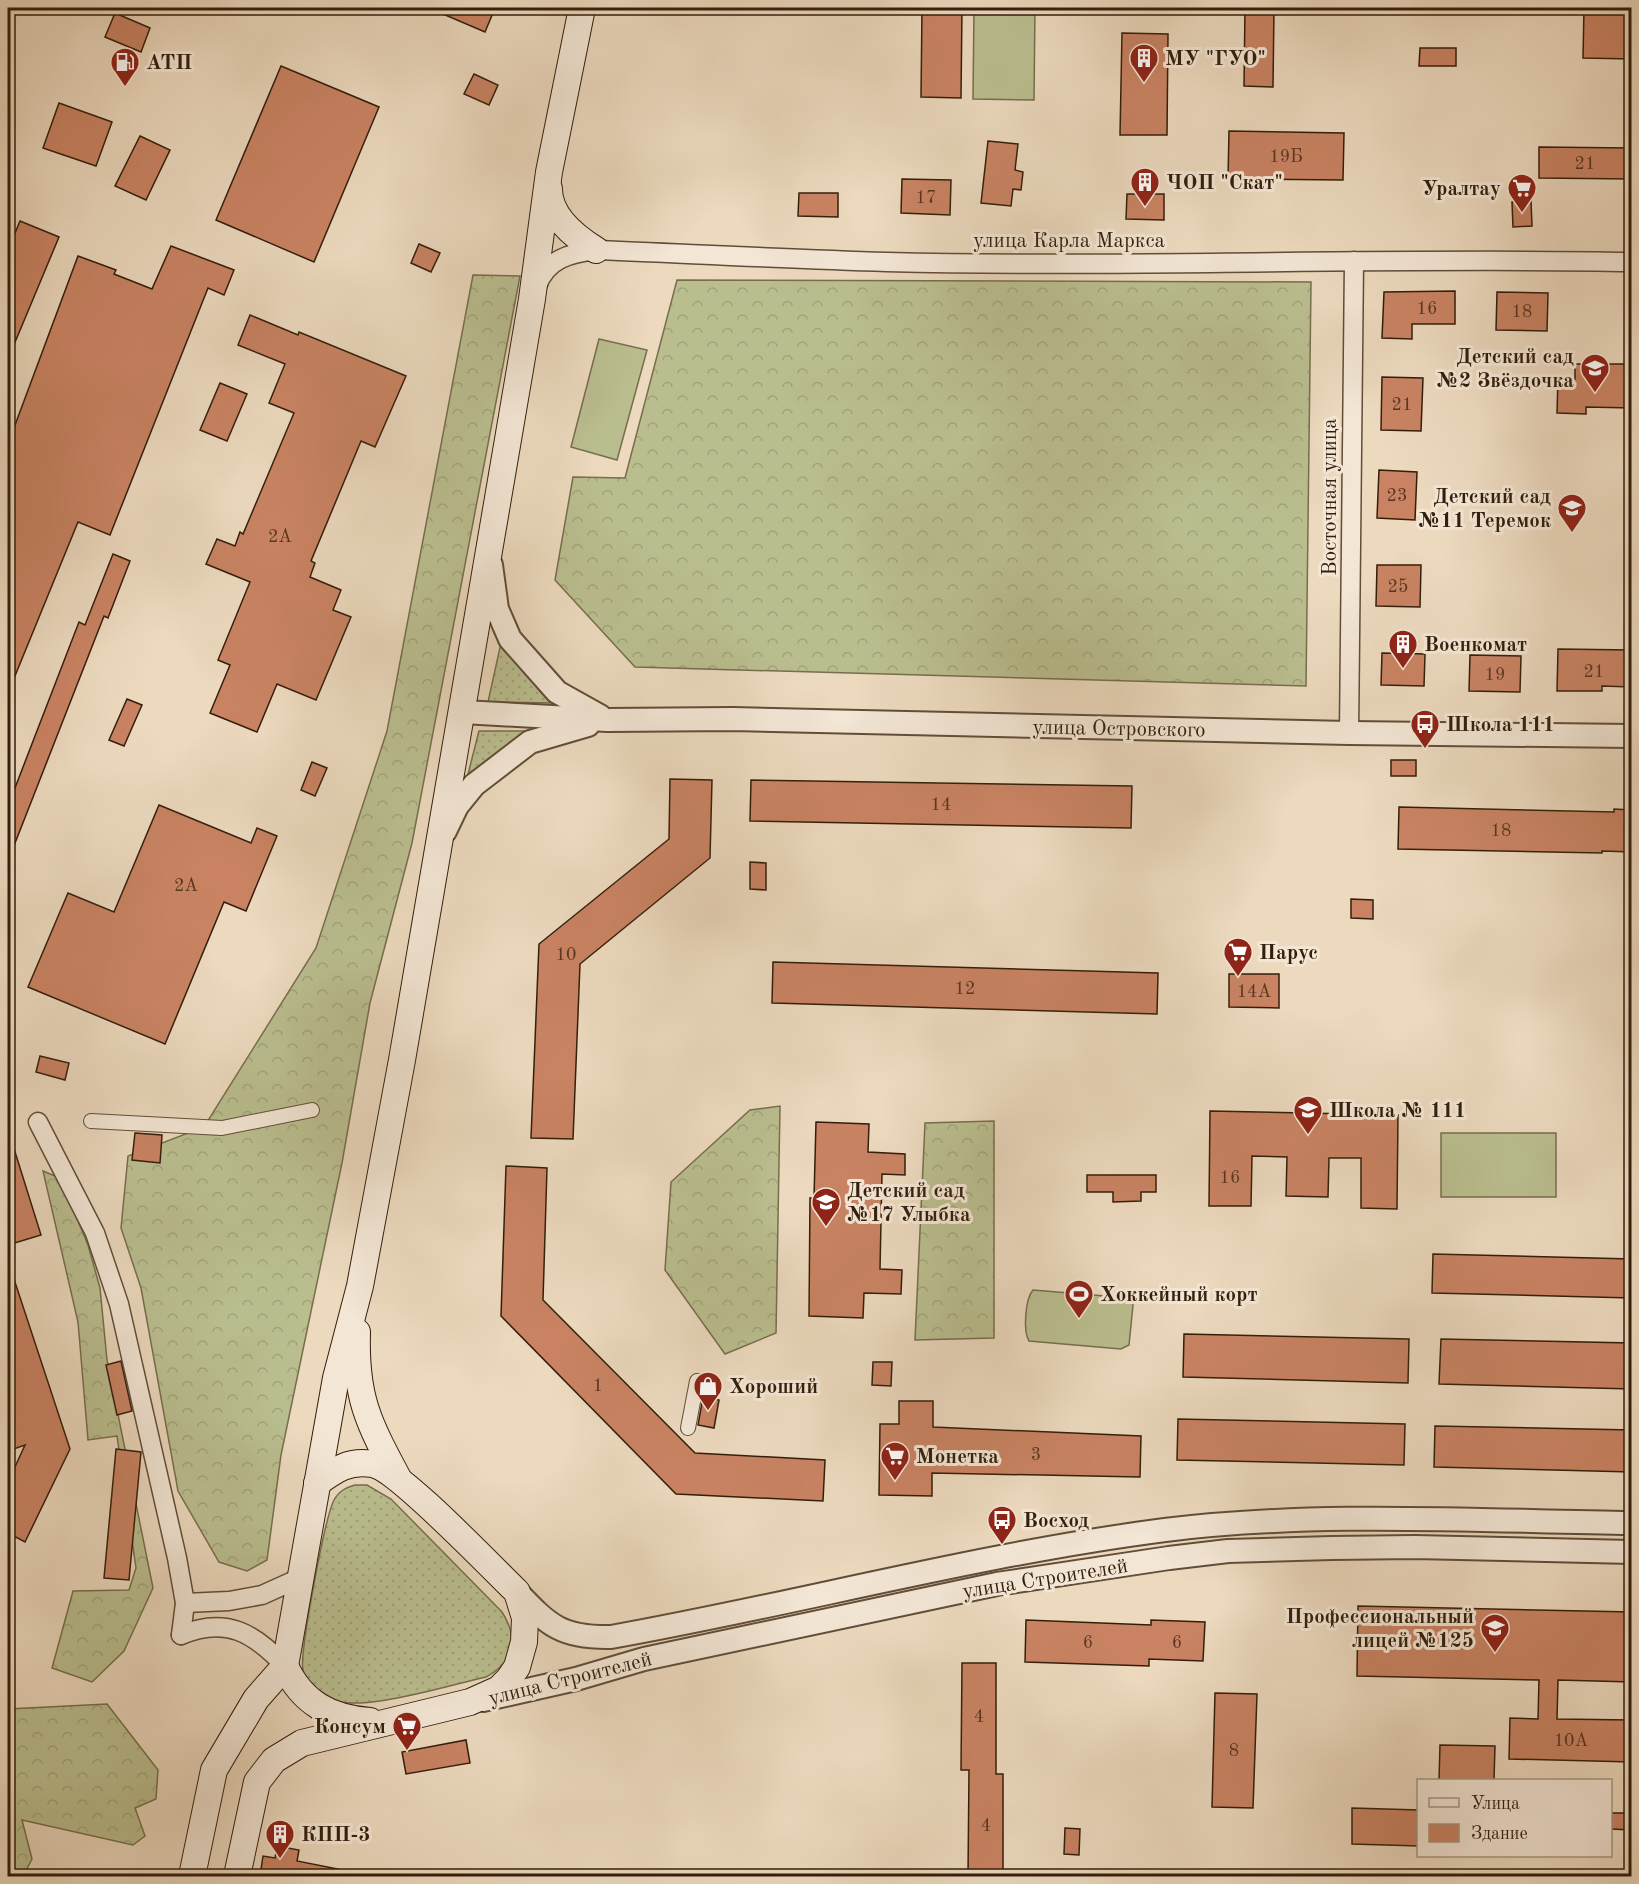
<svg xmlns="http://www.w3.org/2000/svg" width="1639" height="1884" font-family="'Old Standard TT',serif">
	<defs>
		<pattern id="grass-dots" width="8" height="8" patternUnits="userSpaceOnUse" patternTransform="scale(1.5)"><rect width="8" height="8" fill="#babe8f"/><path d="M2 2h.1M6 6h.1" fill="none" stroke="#a0a37a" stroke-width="1.8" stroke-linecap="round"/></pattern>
		<pattern id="forest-crowns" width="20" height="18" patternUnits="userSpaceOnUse" patternTransform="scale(1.5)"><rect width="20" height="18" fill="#babe8f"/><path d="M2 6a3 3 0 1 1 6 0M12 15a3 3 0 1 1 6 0" fill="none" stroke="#a0a37a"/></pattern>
	</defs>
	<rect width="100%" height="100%" fill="#ecd9be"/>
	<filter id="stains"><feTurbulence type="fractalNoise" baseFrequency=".00333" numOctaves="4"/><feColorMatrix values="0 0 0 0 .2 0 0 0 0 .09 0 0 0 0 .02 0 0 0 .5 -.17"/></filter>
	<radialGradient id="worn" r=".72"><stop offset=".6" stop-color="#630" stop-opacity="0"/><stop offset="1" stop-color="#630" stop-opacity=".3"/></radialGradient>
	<g fill="url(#grass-dots)" stroke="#766e4d" stroke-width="1.5">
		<polygon points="501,643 553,703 488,702"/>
		<polygon points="479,731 535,731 467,778"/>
		<path d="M355,1485H367L391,1499L502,1612C519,1639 515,1661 486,1677C449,1685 357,1715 325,1698C316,1692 306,1681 303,1670C299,1655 325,1517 334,1500C339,1491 345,1488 355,1485Z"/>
	</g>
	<g fill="url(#forest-crowns)" stroke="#766e4d" stroke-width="1.5">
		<polygon points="473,275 520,276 412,843 370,1003 342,1163 281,1455 267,1560 247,1571 219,1562 178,1491 141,1288 121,1228 128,1156 204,1127 316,948 387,731"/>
		<polygon points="677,280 1311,282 1306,686 635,667 555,580 573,477 625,478"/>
		<polygon points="780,1106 776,1333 725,1354 665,1270 671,1182 750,1110"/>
		<polygon points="994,1121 994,1338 915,1340 925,1123"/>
		<polygon points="43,1171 60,1178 88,1245 100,1288 107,1360 153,1588 124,1651 92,1682 52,1668 73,1591 129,1590 136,1568 117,1436 88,1440 78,1322"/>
		<polygon points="107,1704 158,1770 156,1799 135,1808 145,1836 133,1845 22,1820 32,1859 23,1876 8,1869 8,1709"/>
	</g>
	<g fill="#babe8f" stroke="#766e4d" stroke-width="1.5">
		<polygon points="974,8 1035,8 1034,100 973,99"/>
		<polygon points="599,339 647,350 617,460 571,447"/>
		<rect x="1441" y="1133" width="115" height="64"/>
		<path d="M1033,1290L1129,1298L1133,1305L1129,1345L1121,1349L1029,1341C1023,1331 1025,1299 1033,1290Z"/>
	</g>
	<g fill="#c98363" stroke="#331e0b" stroke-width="1.5">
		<polygon points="429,8 495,8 485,32"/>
		<polygon points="922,8 962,8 961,98 921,97"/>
		<polygon points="1245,8 1274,8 1273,87 1244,86"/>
		<polygon points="1584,8 1632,8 1632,59 1583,58"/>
		<polygon points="115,13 150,28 141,52 105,37"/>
		<polygon points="1122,33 1168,34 1167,135 1120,135"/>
		<polygon points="1420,48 1456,48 1456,66 1419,66"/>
		<polygon points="281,66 379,107 314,262 216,220"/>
		<polygon points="474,74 498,85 489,105 464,94"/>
		<polygon points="59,103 112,122 96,166 43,148"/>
		<polygon points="1229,131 1344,133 1343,180 1228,179"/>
		<polygon points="140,136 170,150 146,200 115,186"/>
		<polygon points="988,141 1018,144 1015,170 1023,172 1021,190 1013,189 1011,206 981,203"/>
		<polygon points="1539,147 1632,148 1632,179 1539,178"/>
		<polygon points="902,179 951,180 950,215 901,213"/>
		<polygon points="799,193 838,193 838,217 798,216"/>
		<polygon points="1127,194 1164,194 1164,220 1126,219"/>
		<polygon points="1531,201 1532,226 1513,227 1512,202"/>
		<polygon points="20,221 59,237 8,359 8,250"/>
		<polygon points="419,244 440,253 431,272 411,263"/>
		<polygon points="171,246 234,270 224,295 208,288 110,535 78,522 8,693 8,444 78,256 116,270 114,274 152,289"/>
		<polygon points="1455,291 1455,324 1412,324 1412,339 1382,338 1384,292"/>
		<polygon points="1497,292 1548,293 1547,331 1496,330"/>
		<polygon points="250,315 298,335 299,332 406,376 375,447 361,441 311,561 315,563 310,577 341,590 333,610 351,617 316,700 277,684 257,732 210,713 230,665 218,660 250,582 206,564 217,539 235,546 240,532 243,534 294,413 269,403 285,364 238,345"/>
		<polygon points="1575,364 1632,364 1632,408 1586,407 1586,414 1557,413 1558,378 1575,379"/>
		<polygon points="1382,377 1423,378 1421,431 1381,430"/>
		<polygon points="220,383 247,394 227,441 200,430"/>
		<polygon points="1379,470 1417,472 1415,520 1377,518"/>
		<polygon points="113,554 130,561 108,618 104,616 8,861 8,806 79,622 85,625"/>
		<polygon points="1377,565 1421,565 1420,607 1376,606"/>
		<polygon points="1558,649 1632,650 1632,687 1602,686 1602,691 1557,691"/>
		<polygon points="1382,653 1425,654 1424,686 1381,685"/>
		<polygon points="1470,655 1521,656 1520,692 1469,691"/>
		<polygon points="127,699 142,705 124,746 109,740"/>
		<rect x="1391" y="760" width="25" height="16"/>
		<polygon points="312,762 327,768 315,796 301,790"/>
		<polygon points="670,779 712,780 710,858 580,964 573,1139 531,1138 539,944 669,839"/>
		<polygon points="751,780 1132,786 1131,828 750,821"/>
		<polygon points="159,805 251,843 257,828 277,836 246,911 224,902 165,1044 28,987 68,893 114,912"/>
		<polygon points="1399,807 1614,812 1614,809 1632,810 1632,852 1602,851 1602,853 1398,849"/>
		<polygon points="750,862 766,863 766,890 750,889"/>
		<polygon points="1351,899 1373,900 1373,919 1351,918"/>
		<polygon points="773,962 1158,973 1157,1014 772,1003"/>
		<polygon points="1229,974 1279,974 1279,1008 1229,1007"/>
		<polygon points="40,1056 69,1063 65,1080 36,1072"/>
		<polygon points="1210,1111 1398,1115 1397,1209 1361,1208 1361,1158 1329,1158 1328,1197 1286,1196 1287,1157 1252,1156 1251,1206 1209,1206"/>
		<polygon points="816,1122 869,1124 868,1152 905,1154 905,1175 882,1174 880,1269 902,1270 901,1294 864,1293 863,1318 809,1316 810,1198 814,1198"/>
		<polygon points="135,1133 162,1135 160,1163 132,1160"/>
		<polygon points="8,1139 11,1139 41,1235 8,1245"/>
		<polygon points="506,1166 547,1168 543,1300 695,1453 825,1460 823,1501 676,1494 501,1316"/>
		<polygon points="1087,1175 1156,1175 1156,1192 1141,1192 1141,1201 1113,1202 1113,1192 1087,1192"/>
		<polygon points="1433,1254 1632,1259 1632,1298 1432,1293"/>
		<polygon points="10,1267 70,1449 25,1542 8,1533 8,1482 25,1445 8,1451 8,1268"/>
		<polygon points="1184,1334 1409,1339 1408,1383 1183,1377"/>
		<polygon points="1441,1339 1632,1343 1632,1389 1439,1384"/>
		<polygon points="121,1361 132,1411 117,1415 106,1365"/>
		<polygon points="873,1362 892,1362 891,1386 872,1385"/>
		<polygon points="703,1397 719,1400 714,1428 698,1425"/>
		<polygon points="899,1401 933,1401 933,1427 1141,1436 1140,1477 932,1473 932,1496 879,1495 880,1424 899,1424"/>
		<polygon points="1178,1419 1405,1424 1404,1465 1177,1460"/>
		<polygon points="1435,1426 1632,1430 1632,1472 1434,1467"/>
		<polygon points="116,1449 141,1452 129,1580 104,1578"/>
		<polygon points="1358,1606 1632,1612 1632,1682 1558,1680 1557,1719 1632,1720 1632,1762 1509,1759 1510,1718 1538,1719 1539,1680 1357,1676"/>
		<polygon points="1026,1620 1151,1625 1151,1620 1205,1622 1203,1661 1149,1659 1149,1666 1025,1662"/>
		<polygon points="962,1663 996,1663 996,1774 1003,1774 1003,1876 968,1876 969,1770 961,1770"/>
		<polygon points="1215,1693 1257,1694 1253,1808 1212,1807"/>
		<polygon points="466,1740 470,1763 406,1774 402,1752"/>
		<polygon points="1440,1745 1495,1746 1494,1780 1439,1780"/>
		<polygon points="1352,1808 1419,1810 1419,1846 1352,1844"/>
		<polygon points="1611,1813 1632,1813 1632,1830 1611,1829"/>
		<polygon points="1065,1828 1080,1829 1079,1855 1064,1854"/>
		<polygon points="277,1846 299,1850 297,1861 338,1869 338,1876 260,1876 263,1856 275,1858"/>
	</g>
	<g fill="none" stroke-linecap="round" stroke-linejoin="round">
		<g stroke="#614d38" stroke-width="16">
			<g id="pedestrian">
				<polyline points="91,1121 222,1128 312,1110"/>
				<polyline points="688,1428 697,1381"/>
			</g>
		</g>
		<g stroke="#614d38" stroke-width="21">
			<g id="minor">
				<path d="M537,286C547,259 570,253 596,250C693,254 790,259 887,262C1135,268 1383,257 1632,262"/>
				<polyline points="1349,733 1354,261"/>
				<polyline points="38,1122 95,1233 119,1304 177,1558 185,1603 181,1635"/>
				<polyline points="185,1603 229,1601 262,1595 302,1577"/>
				<path d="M181,1635C226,1616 254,1633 285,1666"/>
			</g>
		</g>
		<g stroke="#614d38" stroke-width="26">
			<g id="tertiary">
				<polyline points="491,565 497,609 510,639 557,692 600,716"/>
				<polyline points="463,712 607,720 733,719 1349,733 1632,736"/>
				<polyline points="445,831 457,806 474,785 530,742 588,725"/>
				<path d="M517,1592C549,1626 562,1638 611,1637C796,1604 978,1554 1165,1530C1319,1511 1477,1521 1632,1523"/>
				<polyline points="483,1700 576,1679 644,1659 997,1584 1169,1558 1228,1551 1332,1548 1415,1547 1632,1552"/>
			</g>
		</g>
		<g stroke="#331e0b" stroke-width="28">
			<g id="secondary">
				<path d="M549,189C549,216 575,237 596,250"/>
				<path d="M357,1332C355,1397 368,1422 398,1478"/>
				<path d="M285,1666C302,1703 330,1718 370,1721"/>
				<polyline points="192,1876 214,1770 256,1699 285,1666 336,1378 360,1286 402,1060 532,299 549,172 582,8"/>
				<path d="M237,1876L257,1782L274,1760L302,1743L470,1702L499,1689L509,1679L517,1667L524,1642L525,1618L517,1592C492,1568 397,1468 372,1464C349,1460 335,1470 317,1483"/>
			</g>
		</g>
		<use href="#pedestrian" stroke="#f3e6d5" stroke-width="14"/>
		<use href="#minor" stroke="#f3e6d5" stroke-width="18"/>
		<use href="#tertiary" stroke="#f3e6d5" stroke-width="22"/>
		<use href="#secondary" stroke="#f3e6d5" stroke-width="26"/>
	</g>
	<defs>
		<g id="building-pin" transform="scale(1.5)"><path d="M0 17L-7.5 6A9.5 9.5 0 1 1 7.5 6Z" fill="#8f2418" stroke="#f3e6d5"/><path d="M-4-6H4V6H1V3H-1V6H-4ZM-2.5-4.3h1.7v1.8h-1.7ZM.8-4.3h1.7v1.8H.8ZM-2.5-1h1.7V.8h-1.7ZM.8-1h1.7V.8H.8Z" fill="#fff"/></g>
		<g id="fuel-pin" transform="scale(1.5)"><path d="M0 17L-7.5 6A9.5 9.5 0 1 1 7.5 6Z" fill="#8f2418" stroke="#f3e6d5"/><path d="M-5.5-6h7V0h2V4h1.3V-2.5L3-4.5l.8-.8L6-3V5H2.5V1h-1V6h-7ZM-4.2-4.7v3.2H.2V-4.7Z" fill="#fff"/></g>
		<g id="supermarket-pin" transform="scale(1.5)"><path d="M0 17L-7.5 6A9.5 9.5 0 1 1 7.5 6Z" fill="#8f2418" stroke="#f3e6d5"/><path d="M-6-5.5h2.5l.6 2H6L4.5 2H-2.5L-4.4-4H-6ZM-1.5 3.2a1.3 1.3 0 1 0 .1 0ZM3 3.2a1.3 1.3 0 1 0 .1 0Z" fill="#fff"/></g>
		<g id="school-pin" transform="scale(1.5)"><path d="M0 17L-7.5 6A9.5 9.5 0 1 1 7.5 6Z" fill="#8f2418" stroke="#f3e6d5"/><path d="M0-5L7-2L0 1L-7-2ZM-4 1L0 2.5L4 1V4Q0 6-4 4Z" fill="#fff"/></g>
		<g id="bus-pin" transform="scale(1.5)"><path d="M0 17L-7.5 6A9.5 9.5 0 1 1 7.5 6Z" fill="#8f2418" stroke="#f3e6d5"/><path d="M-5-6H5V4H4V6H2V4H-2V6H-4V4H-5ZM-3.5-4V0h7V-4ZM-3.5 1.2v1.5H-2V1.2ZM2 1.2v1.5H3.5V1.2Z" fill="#fff"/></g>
		<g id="stadium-pin" transform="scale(1.5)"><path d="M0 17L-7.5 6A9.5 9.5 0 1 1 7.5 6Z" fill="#8f2418" stroke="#f3e6d5"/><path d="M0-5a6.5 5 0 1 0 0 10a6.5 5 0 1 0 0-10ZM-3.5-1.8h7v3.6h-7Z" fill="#fff"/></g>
		<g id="shop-pin" transform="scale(1.5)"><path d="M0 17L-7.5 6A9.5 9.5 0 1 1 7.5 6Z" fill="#8f2418" stroke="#f3e6d5"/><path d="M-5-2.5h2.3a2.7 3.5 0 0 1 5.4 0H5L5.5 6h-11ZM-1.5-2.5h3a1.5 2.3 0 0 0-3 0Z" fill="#fff"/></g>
		<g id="university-pin" transform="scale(1.5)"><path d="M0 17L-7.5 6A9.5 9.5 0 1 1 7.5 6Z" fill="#8f2418" stroke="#f3e6d5"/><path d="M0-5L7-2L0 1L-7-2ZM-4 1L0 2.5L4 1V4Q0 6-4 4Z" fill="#fff"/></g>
	</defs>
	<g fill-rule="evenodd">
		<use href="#building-pin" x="1144" y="58"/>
		<use href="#fuel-pin" x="125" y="62"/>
		<use href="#building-pin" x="1145" y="182"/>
		<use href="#supermarket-pin" x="1522" y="188"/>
		<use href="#school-pin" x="1595" y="368"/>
		<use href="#school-pin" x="1572" y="508"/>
		<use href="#building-pin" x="1403" y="644"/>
		<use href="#bus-pin" x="1425" y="724"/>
		<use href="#supermarket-pin" x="1238" y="952"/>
		<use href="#school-pin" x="1308" y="1110"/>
		<use href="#school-pin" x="826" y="1202"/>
		<use href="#stadium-pin" x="1079" y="1294"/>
		<use href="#shop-pin" x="708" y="1386"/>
		<use href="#supermarket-pin" x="895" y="1456"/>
		<use href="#bus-pin" x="1002" y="1520"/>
		<use href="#university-pin" x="1495" y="1628"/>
		<use href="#supermarket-pin" x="407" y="1726"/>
		<use href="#building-pin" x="280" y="1834"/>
	</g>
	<g text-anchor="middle" stroke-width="6" stroke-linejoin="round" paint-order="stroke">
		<g font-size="18" fill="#583721">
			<text x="1286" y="162">19Б</text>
			<text x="1585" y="169">21</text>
			<text x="926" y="203">17</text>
			<text x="1427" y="314">16</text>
			<text x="1522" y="317">18</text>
			<text x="1402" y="410">21</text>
			<text x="1397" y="501">23</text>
			<text x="280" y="542">2А</text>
			<text x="1398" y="592">25</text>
			<text x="1594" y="677">21</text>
			<text x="1495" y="680">19</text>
			<text x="941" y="810">14</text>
			<text x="1501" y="836">18</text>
			<text x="186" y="891">2А</text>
			<text x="566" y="960">10</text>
			<text x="965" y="994">12</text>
			<text x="1254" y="997">14А</text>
			<text x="1230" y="1183">16</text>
			<text x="598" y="1391">1</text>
			<text x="1036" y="1460">3</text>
			<text x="1088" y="1648">6</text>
			<text x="1177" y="1648">6</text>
			<text x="979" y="1722">4</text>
			<text x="1571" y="1746">10А</text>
			<text x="1234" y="1756">8</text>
			<text x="986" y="1831">4</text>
		</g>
		<g font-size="21" font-weight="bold" fill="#331e0b" stroke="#f3e6d5" text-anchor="start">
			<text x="1165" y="65">МУ "ГУО"</text>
			<text x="146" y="69">АТП</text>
			<text x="1166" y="189">ЧОП "Скат"</text>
			<text x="1501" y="195" text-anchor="end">Уралтау</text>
			<text x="1574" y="363" text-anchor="end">Детский сад<tspan x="1574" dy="24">№2 Звёздочка</tspan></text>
			<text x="1551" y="503" text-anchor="end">Детский сад<tspan x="1551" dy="24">№11 Теремок</tspan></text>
			<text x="1424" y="651">Военкомат</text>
			<text x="1446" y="731">Школа 111</text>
			<text x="1259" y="959">Парус</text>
			<text x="1329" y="1117">Школа № 111</text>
			<text x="847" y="1197">Детский сад<tspan x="847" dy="24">№17 Улыбка</tspan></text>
			<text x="1100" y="1301">Хоккейный корт</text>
			<text x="729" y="1393">Хороший</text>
			<text x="916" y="1463">Монетка</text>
			<text x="1023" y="1527">Восход</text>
			<text x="1474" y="1623" text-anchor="end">Профессиональный<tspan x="1474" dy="24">лицей №125</tspan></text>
			<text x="386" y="1733" text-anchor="end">Консум</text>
			<text x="301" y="1841">КПП-3</text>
		</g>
		<g font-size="21" fill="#331e0b" stroke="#f3e6d5">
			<text x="1069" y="247">улица Карла Маркса</text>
			<text transform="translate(1329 497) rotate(-90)" y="7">Восточная улица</text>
			<text transform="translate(1119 728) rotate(1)" y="7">улица Островского</text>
			<text transform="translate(1045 1578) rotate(-9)" y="7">улица Строителей</text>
			<text transform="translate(570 1678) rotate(-14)" y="7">улица Строителей</text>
		</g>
	</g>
	<rect width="1639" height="1884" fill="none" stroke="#ecd9be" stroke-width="30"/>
	<rect x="9" y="9" width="1621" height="1866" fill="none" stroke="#331e0b" stroke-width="3"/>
	<rect x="15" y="15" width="1609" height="1854" fill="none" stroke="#331e0b" stroke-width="1.5"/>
	<rect x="1417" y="1779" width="195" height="78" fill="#f3e6d5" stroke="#a69684" stroke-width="1.5"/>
	<rect x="1429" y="1798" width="30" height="9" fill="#f3e6d5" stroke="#a69684" stroke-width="1.5"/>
	<text x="1471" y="1809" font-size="18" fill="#331e0b">Улица</text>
	<rect x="1429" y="1824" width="30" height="18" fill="#c98363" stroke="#a69684" stroke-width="1.5"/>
	<text x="1471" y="1839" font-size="18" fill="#331e0b">Здание</text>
	<rect width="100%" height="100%" filter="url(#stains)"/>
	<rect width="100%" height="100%" fill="url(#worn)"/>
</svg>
